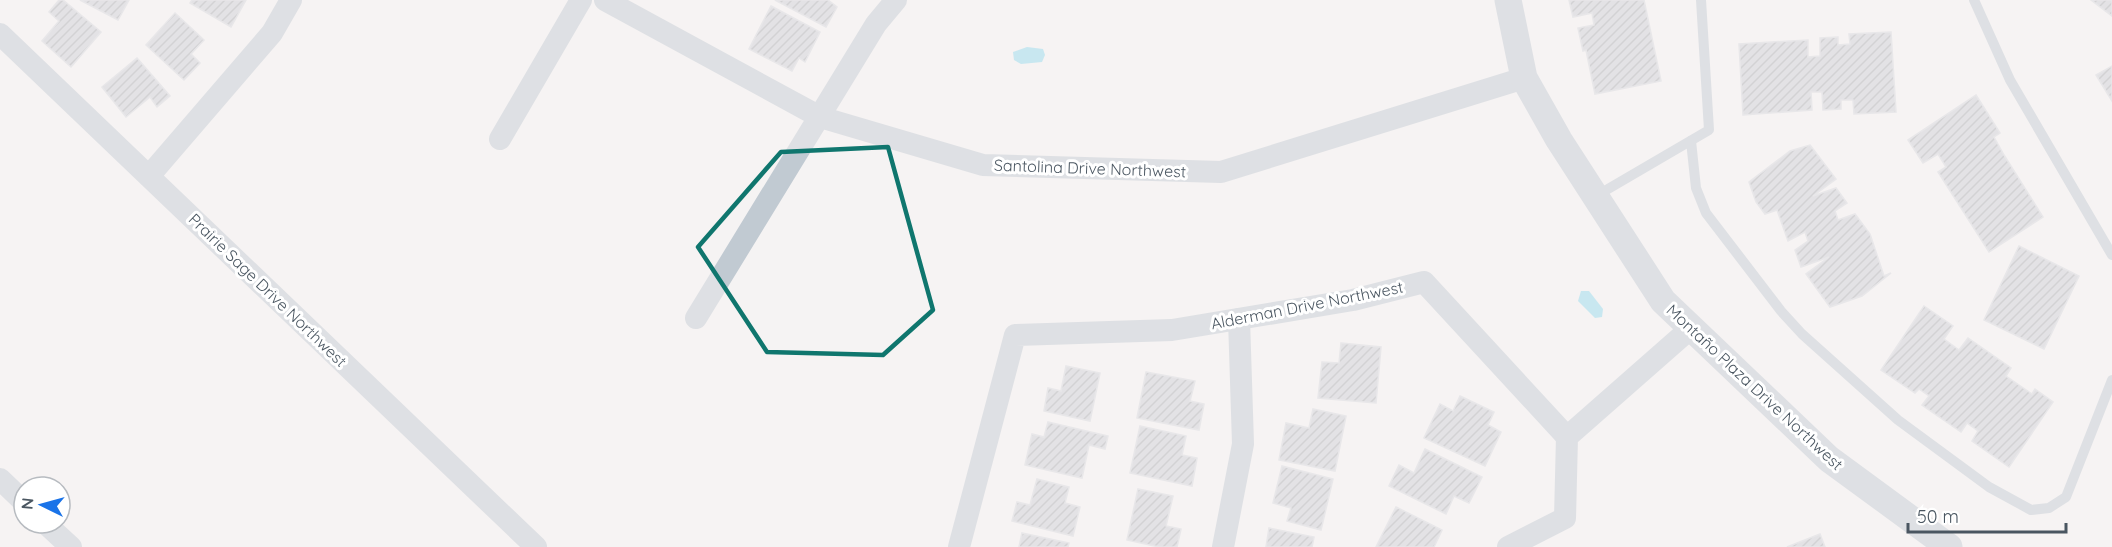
<svg xmlns="http://www.w3.org/2000/svg" width="2112" height="547" font-family="Quicksand,sans-serif">
	<defs>
		<pattern id="building-hatch" width="6" height="6" patternUnits="userSpaceOnUse" patternTransform="scale(1.5)"><rect width="6" height="6" fill="#cdcfd5"/><path d="M-1 1l2-2M0 6l6-6M5 7l2-2" fill="none" stroke="#a8abb0"/></pattern>
	</defs>
	<rect width="100%" height="100%" fill="#f5f3f3"/>
	<g fill="#90daee">
		<polygon points="1027,47 1043,49 1045,55 1042,62 1021,64 1014,60 1013,52"/>
		<polygon points="1581,291 1589,291 1603,309 1602,317 1595,318 1578,301"/>
	</g>
	<g fill="url(#building-hatch)" stroke="#d7d9de" stroke-width="1.5">
		<polygon points="59,0 63,0 101,32 71,67 42,41 59,21 49,12"/>
		<polygon points="80,0 129,0 118,20"/>
		<polygon points="192,0 246,0 231,27 190,3"/>
		<polygon points="775,0 828,0 837,7 826,27"/>
		<polygon points="1569,0 1644,0 1661,81 1595,94 1586,50 1583,51 1578,28 1594,25 1592,13 1573,17"/>
		<polygon points="2091,0 2112,0 2112,16"/>
		<polygon points="771,6 820,32 805,62 799,58 792,71 749,49"/>
		<polygon points="175,13 204,40 191,54 200,63 184,80 146,45"/>
		<polygon points="1891,32 1896,112 1854,114 1853,100 1841,100 1841,109 1823,110 1822,92 1811,92 1812,110 1743,115 1739,44 1808,40 1808,57 1820,56 1820,38 1838,37 1838,45 1850,44 1849,34"/>
		<polygon points="137,58 170,96 157,107 150,97 126,117 102,87"/>
		<polygon points="2112,66 2112,101 2096,75"/>
		<polygon points="1976,95 2000,133 1994,137 2004,155 2043,217 1989,252 1938,172 1946,167 1938,154 1923,163 1908,140"/>
		<polygon points="1810,145 1836,179 1813,196 1836,188 1847,203 1835,211 1838,220 1855,214 1870,234 1884,276 1891,273 1862,296 1830,307 1806,274 1829,257 1801,267 1795,250 1808,241 1805,232 1788,241 1777,210 1765,214 1756,202 1749,182 1790,151"/>
		<polygon points="2019,246 2079,276 2044,349 1984,320"/>
		<polygon points="1924,306 1953,326 1944,339 1959,350 1968,338 2011,368 2006,376 2032,394 2035,389 2053,402 2009,467 1972,441 1978,431 1967,423 1961,432 1922,405 1929,396 1919,389 1915,393 1881,370"/>
		<polygon points="1341,343 1381,347 1376,403 1318,398 1322,362 1339,363"/>
		<polygon points="1066,366 1100,373 1090,421 1044,411 1048,388 1061,391"/>
		<polygon points="1146,372 1195,381 1190,401 1204,404 1199,430 1137,418"/>
		<polygon points="1460,396 1494,412 1488,425 1501,432 1485,466 1424,438 1440,404 1453,411"/>
		<polygon points="1313,409 1346,416 1335,471 1279,460 1286,423 1309,428"/>
		<polygon points="1048,422 1108,436 1105,449 1089,445 1082,478 1025,465 1032,434 1044,437"/>
		<polygon points="1140,426 1186,436 1182,455 1197,458 1192,486 1130,473"/>
		<polygon points="1425,449 1482,477 1469,503 1454,496 1446,514 1389,486 1399,465 1414,473"/>
		<polygon points="1282,466 1333,479 1321,530 1287,521 1291,508 1273,503"/>
		<polygon points="1037,479 1069,487 1065,503 1080,507 1073,536 1012,521 1017,502 1030,505"/>
		<polygon points="1138,489 1173,496 1166,526 1181,529 1177,547 1159,547 1127,540"/>
		<polygon points="1396,507 1442,530 1434,547 1376,547"/>
		<polygon points="1269,528 1314,537 1312,547 1266,547"/>
		<polygon points="1022,533 1069,543 1068,547 1019,547"/>
		<polygon points="1820,534 1825,547 1787,547"/>
	</g>
	<g fill="none" stroke-linecap="round" stroke-linejoin="round">
		<g stroke="#c1cad2" stroke-width="10">
			<polyline points="1974,0 2010,80 2112,255"/>
			<polyline points="1691,141 1696,188 1706,213 1781,311 1802,334 1898,420 1989,487 2031,510 2049,508 2066,497 2112,380"/>
			<polyline points="1596,196 1709,130 1701,0"/>
		</g>
		<g stroke="#c1cad2" stroke-width="22">
			<polyline points="605,0 820,117 983,165 1221,172 1524,78"/>
			<polyline points="0,34 536,547"/>
			<polyline points="500,139 581,0"/>
			<polyline points="149,176 272,33 291,0"/>
			<polyline points="696,318 876,24 896,0"/>
			<polyline points="0,479 24,502"/>
			<polyline points="45,523 71,547"/>
			<polyline points="959,547 1015,335 1172,330 1353,300 1424,282 1567,437"/>
			<polyline points="1223,547 1243,444 1239,319"/>
			<polyline points="1508,547 1565,518 1567,437 1691,328"/>
		</g>
		<polyline stroke="#c1cad2" stroke-width="27" points="1508,0 1524,78 1559,140 1663,301 1829,459 1949,547"/>
	</g>
	<path d="M0 0H2112V547H0ZM888,147L933,310L883,355L767,352L698,247L781,152Z" fill="#f5f3f3" fill-opacity=".55" fill-rule="evenodd"/>
	<path fill="none" stroke="#0f766e" stroke-width="4.5" stroke-linejoin="round" d="M888,147L933,310L883,355L767,352L698,247L781,152Z"/>
	<g text-anchor="middle" stroke-width="6" stroke-linejoin="round" paint-order="stroke">
		<g font-size="16" fill="#4a5661" stroke="#fff">
			<text transform="translate(1090 168) rotate(2)" y="6">Santolina Drive Northwest</text>
			<text transform="translate(268 290) rotate(44)" y="6">Prairie Sage Drive Northwest</text>
			<text transform="translate(1307 305) rotate(-11)" y="6">Alderman Drive Northwest</text>
			<text transform="translate(1755 387) rotate(43)" y="6">Montaño Plaza Drive Northwest</text>
		</g>
	</g>
	<g transform="translate(42 505) rotate(275)"><circle r="28" fill="#ffffff" stroke="#b7bbc0" stroke-width="1.5"/>
	<path d="M0-4.5L10 22L0 15L-10 22Z" fill="#1a73e8"/>
	<text y="-9" font-size="16" font-weight="bold" text-anchor="middle" fill="#4a5661">N</text>
	</g>
	<path d="M1908 523v9h158v-9" fill="none" stroke="#4a5661" stroke-width="3"/>
	<text x="1917" y="523" font-size="18" fill="#4a5661" stroke="#ffffff" stroke-width="4.5" paint-order="stroke">50 m</text>
</svg>
